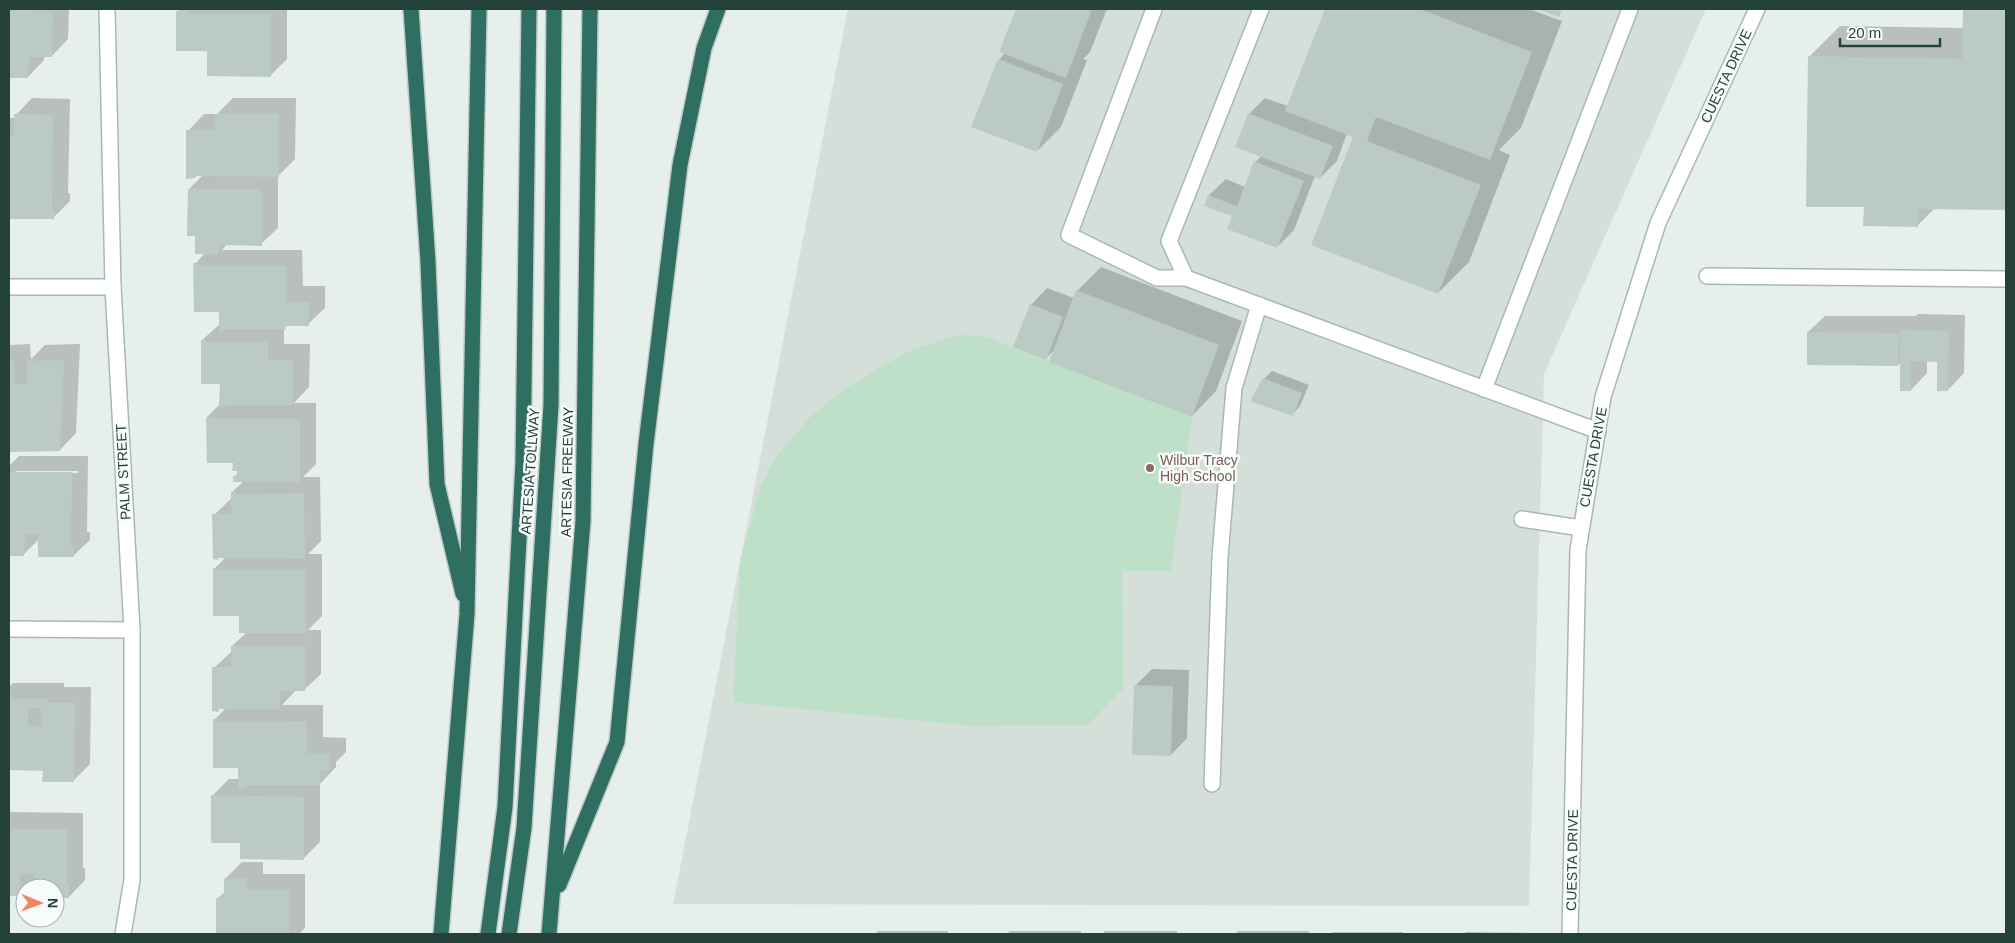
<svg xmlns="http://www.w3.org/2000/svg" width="2015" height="943" font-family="Arial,sans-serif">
	<rect width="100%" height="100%" fill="#e6efeb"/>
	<polygon fill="#d4dfda" points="848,9 1706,9 1544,374 1529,906 673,904"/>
	<polygon fill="#bfe0c8" points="958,335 983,336 1192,417 1171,571 1122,571 1123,689 1088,725 969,726 733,702 740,561 761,486 776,457 810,417 846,388 904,353"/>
	<g fill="#0003" fill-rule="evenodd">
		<polygon points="9,9 69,9 68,39 52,56 44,56 44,60 28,77 9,76"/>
		<polygon points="180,9 287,9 287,59 271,75 208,50 178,11"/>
		<polygon points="1018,9 1107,9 1090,52 1083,59 1087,60 1061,127 1037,151 999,60 1005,53 1001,51"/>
		<polygon points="1326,9 1529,9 1562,21 1521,128 1499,150 1510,155 1469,262 1438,293 1355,136 1347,133 1337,161 1320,178 1315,176 1294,230 1277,247 1209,195 1226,179 1245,187 1255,162 1262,156 1249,114 1265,98 1288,106"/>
		<polygon points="1964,9 2006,9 2006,208 1936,207 1917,226 1865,206 1809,57 1840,26 1964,28"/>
		<polygon points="32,98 70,99 68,193 70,193 70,201 53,218 9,218 9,118 15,118 16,115"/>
		<polygon points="233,98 296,98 295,159 278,176 278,228 261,244 227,244 222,250 302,250 303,286 325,286 325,308 308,324 289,324 284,328 284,344 310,344 309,387 294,403 316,403 316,464 303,477 320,477 321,541 308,554 322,554 322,616 308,630 321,630 321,674 304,690 296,690 282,705 323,705 323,737 346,738 346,752 336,762 336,767 320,784 320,842 304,858 242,842 212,796 229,779 239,779 239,766 214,720 226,708 213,710 214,668 232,651 232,646 247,632 241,615 214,569 227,556 214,515 232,498 232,492 244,481 235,476 238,473 234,462 207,417 220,404 221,383 202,340 220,324 220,310 195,264 205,253 196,235 189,189 203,175 197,175 195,177 188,131 204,114 217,114"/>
		<polygon points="1101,267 1242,321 1216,391 1192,416 1055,349 1046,358 1031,305 1047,288 1074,298 1077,291"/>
		<polygon points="1918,314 1965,315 1964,373 1948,390 1938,361 1927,360 1927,373 1911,390 1901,362 1898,365 1808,332 1825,316 1916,316"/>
		<polygon points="30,344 31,359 45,345 80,344 76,433 60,450 9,450 9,345"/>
		<polygon points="1272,371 1309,385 1300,406 1292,415 1264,379"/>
		<path d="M19,456H88L87,532H90V540L73,556L39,539L24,554L9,555V466ZM16,471H78V473L13,474Z"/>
		<polygon points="1152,669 1189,670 1187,738 1171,755 1135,686"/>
		<polygon points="13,683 64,683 64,687 91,687 90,764 73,781 44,770 9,769 9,687"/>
		<polygon points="9,812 83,813 83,868 85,868 85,880 69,897 55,896 55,888 35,888 35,880 20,895 9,895"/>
		<polygon points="242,862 263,862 263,874 305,874 305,928 299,934 218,934 217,899 226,891 225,879"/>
		<polygon points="878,931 948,931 948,934 875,934"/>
		<polygon points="1010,931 1081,931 1081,934 994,934 1007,934"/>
		<polygon points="1105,931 1177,931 1177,934 1192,934 1102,934"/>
		<polygon points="1238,931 1309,931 1309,934 1235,934"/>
		<polygon points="1333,932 1403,932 1403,934 1331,934"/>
		<polygon points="1466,932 1536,933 1536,934 1464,934"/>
	</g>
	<g fill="#bbcac4" fill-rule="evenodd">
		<polygon points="9,9 53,11 52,57 29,57 28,78 9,78"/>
		<polygon points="1016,9 1092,9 1066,78 999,52"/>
		<polygon points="1325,9 1420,9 1532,52 1490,160 1376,117 1367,141 1481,185 1438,294 1311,245 1353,137 1285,111"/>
		<polygon points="1538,9 1562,9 1559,17"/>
		<polygon points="1963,9 2006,9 2006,210 1918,209 1918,227 1863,226 1864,207 1806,207 1808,56 1962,59"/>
		<polygon points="176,11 189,11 189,14 271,14 271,77 207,76 207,51 176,51"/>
		<polygon points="998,59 1063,84 1037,152 971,127"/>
		<polygon points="1248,113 1333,146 1320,179 1235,147"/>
		<polygon points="14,114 53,115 52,210 54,210 54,219 9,219 9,135 14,135"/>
		<polygon points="215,114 279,114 279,177 196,176 195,178 186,179 186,130 215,130"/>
		<polygon points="1254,161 1304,181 1277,248 1227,229 1232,216 1204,206 1208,195 1237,206"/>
		<polygon points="188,189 262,189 262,246 219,245 218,254 195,254 195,236 187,236"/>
		<polygon points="193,263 198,263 198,266 286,266 287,302 309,302 309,326 286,326 286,329 223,329 223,331 219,331 219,312 194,312"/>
		<polygon points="1076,290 1219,345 1192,417 1049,362"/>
		<polygon points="1030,304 1063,317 1046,360 1013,347"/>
		<polygon points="1900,330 1949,331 1948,391 1937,391 1937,362 1911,361 1911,391 1900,391"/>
		<polygon points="1807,332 1899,333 1898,366 1807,365"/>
		<polygon points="201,340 206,340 206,342 268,342 268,360 293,360 293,405 225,405 225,408 219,407 220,384 201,384"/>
		<polygon points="64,360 60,451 9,452 9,361 14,361 15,384 27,384 27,361"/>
		<polygon points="1263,378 1302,393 1293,416 1250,401"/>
		<polygon points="206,417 215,417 215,419 300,419 300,482 233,482 233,476 237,476 237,471 232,471 233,463 207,463"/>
		<polygon points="9,472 72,472 71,548 74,548 74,557 38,557 38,534 25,534 24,556 9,556"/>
		<polygon points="236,491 236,494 304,493 305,559 218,558 218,560 213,559 212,514 231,514 231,492"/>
		<polygon points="213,568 218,568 218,570 306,570 306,633 239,633 239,616 213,616"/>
		<polygon points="231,646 305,646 305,691 280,691 280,709 218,709 219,712 212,711 212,667 231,667"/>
		<polygon points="1134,685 1173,686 1171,756 1132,755"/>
		<path d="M9,699H48V703H75L74,782H42L43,771L9,770ZM28,708H41V726H28Z"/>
		<polygon points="213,719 218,719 217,722 307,721 307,753 330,754 330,770 321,771 320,785 246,785 246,788 238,788 238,768 213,768"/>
		<polygon points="211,795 304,797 304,860 240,859 240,843 211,843"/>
		<polygon points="9,829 67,829 67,884 69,884 69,898 55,898 55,888 33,888 34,874 20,874 21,896 9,896"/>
		<polygon points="247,878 247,890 289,890 289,934 216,934 216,898 224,898 224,879"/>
	</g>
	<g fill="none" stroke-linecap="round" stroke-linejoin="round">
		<g stroke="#a8b8b2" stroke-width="18">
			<g id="service">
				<polyline points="1154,9 1069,235 1157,278 1186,278 1598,431"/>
				<polyline points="1707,276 2006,279"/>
				<polyline points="1186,278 1169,241 1261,9"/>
				<polyline points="1484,389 1630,9"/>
				<polyline points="1522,519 1581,528"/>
				<polyline points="1212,784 1220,557 1234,388 1259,305"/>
			</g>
		</g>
		<g stroke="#a8b8b2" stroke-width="18">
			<g id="minor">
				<polyline points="107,9 113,287 132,630 132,880 123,934"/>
				<polyline points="9,287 113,287"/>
				<polyline points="9,629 132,630"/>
				<polyline points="1570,934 1578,550 1603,397 1658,223 1757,9"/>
			</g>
		</g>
		<g stroke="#c2cac8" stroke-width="18">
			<g id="motorway">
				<polyline points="411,9 428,262 437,484 463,594"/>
				<polyline points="559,885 617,742 646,444 680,165 704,48 718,9"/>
				<polyline points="441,934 467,614 479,9"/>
				<polyline points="488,934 505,807 523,462 529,9"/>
				<polyline points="509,934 524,828 551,405 554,9"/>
				<polyline points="549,934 583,521 590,9"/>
			</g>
		</g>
		<use href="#service" stroke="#fff" stroke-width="15"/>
		<use href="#minor" stroke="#fff" stroke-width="15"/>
		<use href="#motorway" stroke="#2f6f62" stroke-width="15"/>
	</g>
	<circle fill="#8d6e63" stroke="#f7fbf9" stroke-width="2" cx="1150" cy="468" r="5"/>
	<g text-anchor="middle" stroke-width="5" stroke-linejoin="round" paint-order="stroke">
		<g font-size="14" fill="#24423a" stroke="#f7fbf9">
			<text transform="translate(1726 76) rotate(-65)" y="5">CUESTA DRIVE</text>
			<text transform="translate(1593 457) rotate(-80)" y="5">CUESTA DRIVE</text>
			<text transform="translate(530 471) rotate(-86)" y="5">ARTESIA TOLLWAY</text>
			<text transform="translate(123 472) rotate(-93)" y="5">PALM STREET</text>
			<text transform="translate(567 472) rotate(-89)" y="5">ARTESIA FREEWAY</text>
			<text transform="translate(1572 860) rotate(-89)" y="5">CUESTA DRIVE</text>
		</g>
		<g font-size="14" fill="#785e54" stroke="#f7fbf9" text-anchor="start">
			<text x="1160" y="465">Wilbur Tracy<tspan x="1160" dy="16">High School</tspan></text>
		</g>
	</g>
	<rect width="2015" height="943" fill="none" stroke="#24423a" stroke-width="20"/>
	<g transform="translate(40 903) rotate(91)"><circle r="24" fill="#f7fbf9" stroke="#a3b1ad"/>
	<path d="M0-4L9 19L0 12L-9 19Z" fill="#f4845f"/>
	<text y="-8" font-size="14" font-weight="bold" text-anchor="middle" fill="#24423a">N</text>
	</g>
	<path d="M1840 38v8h100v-8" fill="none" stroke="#24423a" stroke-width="2.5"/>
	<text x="1848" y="38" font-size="15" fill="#24423a" stroke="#f7fbf9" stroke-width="4" paint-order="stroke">20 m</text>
</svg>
